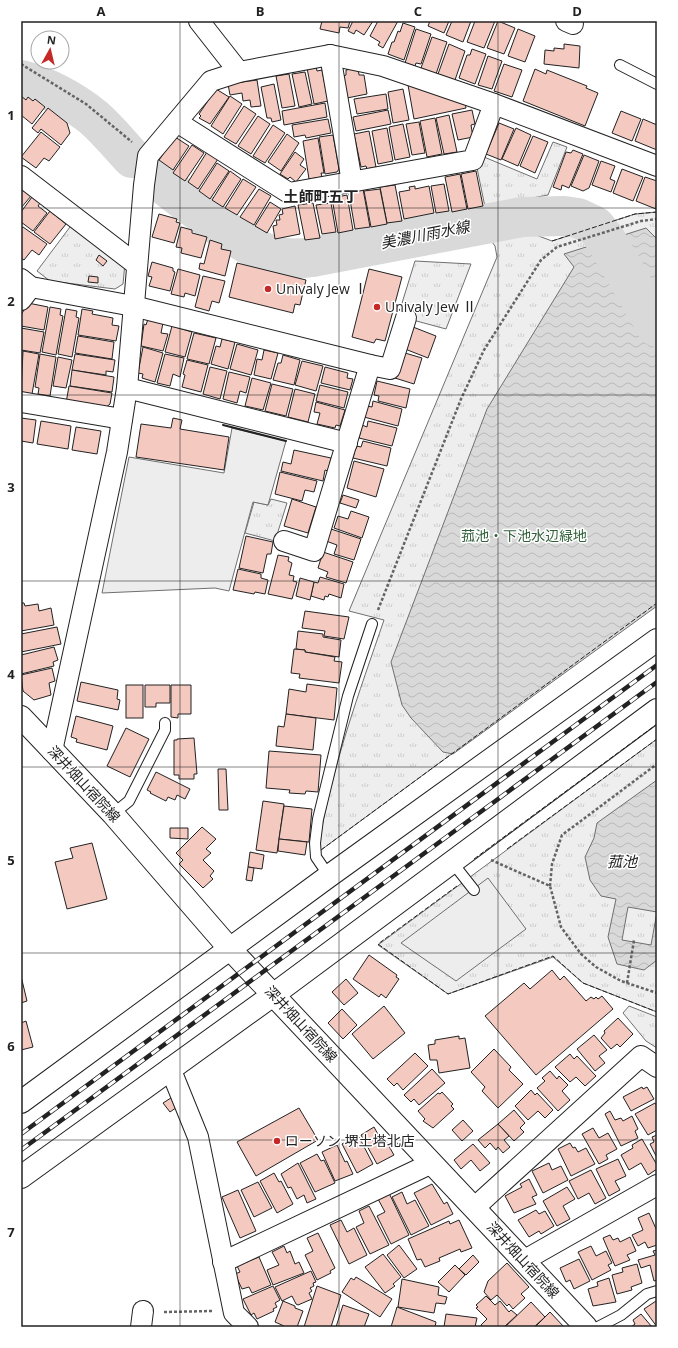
<svg xmlns="http://www.w3.org/2000/svg" width="678" height="1348" font-family="'Open Sans','Noto Sans JP',sans-serif">
	<defs>
		<pattern id="grass-tufts" width="24" height="20" patternUnits="userSpaceOnUse"><rect width="24" height="20" fill="#eee"/><path d="M3 7l-1-3M5 7V3M7 7l1-3M15 17l-1-3M17 17v-4M19 17l1-3" fill="none" stroke="#ccc"/></pattern>
		<pattern id="water-waves" width="16" height="10" patternUnits="userSpaceOnUse"><rect width="16" height="10" fill="#d9d9d9"/><path d="M0 5q4-4 8 0t8 0" fill="none" stroke="#bababa"/></pattern>
	</defs>
	<rect width="100%" height="100%" fill="#fff"/>
	<g fill="url(#grass-tufts)" stroke="#6f6f6f">
		<polygon points="553,142 567,147 548,195 485,207 477,168 484,157 537,179"/>
		<path d="M657,212V603L321,850L319,843C332,766 359,693 384,620L349,611L497,257L495,246L489,238L536,235L552,241L635,214Z"/>
		<polygon points="73,223 125,263 123,284 115,289 50,281 37,271"/>
		<polygon points="415,261 471,264 446,329 398,316"/>
		<polygon points="271,499 287,503 275,541 245,533 254,502 268,505"/>
		<polygon points="657,739 657,1012 583,983 553,957 448,994 378,945"/>
		<polygon points="629,1006 657,1017 657,1048 646,1041 623,1013"/>
	</g>
	<g fill="#ededed" stroke="#6f6f6f">
		<polygon points="232,428 286,441 268,505 253,502 229,591 215,588 102,593 129,457 224,473"/>
		<polygon points="488,878 526,929 456,981 401,943"/>
	</g>
	<g fill="url(#water-waves)" stroke="#6f6f6f" fill-rule="evenodd">
		<polygon points="646,228 657,239 657,606 453,754 443,752 411,718 402,705 391,662 487,409 574,267 564,254"/>
		<path d="M657,780V960L644,970L617,964L608,937L616,899L601,896L590,880L585,857L594,838L597,823ZM628,907L657,912L651,945L622,940Z"/>
	</g>
	<g fill="none" stroke-linecap="round" stroke-linejoin="round">
		<g stroke="#d9d9d9" stroke-width="40">
			<path d="M21,80C46,86 73,101 93,117C107,129 119,144 132,158"/>
			<path d="M158,180C188,203 242,248 278,257C289,259 300,259 312,257L522,217L564,216L578,218L595,226L606,240L657,327"/>
		</g>
	</g>
	<g fill="#f3c9c0" stroke="#222">
		<polygon points="322,21 350,21 348,28 340,27 339,33 320,29"/>
		<polygon points="353,21 373,21 364,35 356,30 354,34 348,31"/>
		<polygon points="378,21 398,21 383,48 378,45 380,42 370,36"/>
		<polygon points="430,21 449,21 444,33 428,26"/>
		<polygon points="452,21 471,21 463,42 446,35"/>
		<polygon points="475,21 495,21 484,48 467,42"/>
		<polygon points="498,21 515,28 504,54 487,48"/>
		<polygon points="403,23 415,27 404,60 388,54 392,42 394,42 398,31 400,32"/>
		<polygon points="416,29 431,34 421,64 416,63 415,66 405,63"/>
		<polygon points="518,29 535,36 525,62 508,56"/>
		<polygon points="432,37 447,42 436,74 421,68"/>
		<polygon points="449,44 465,51 455,80 438,74"/>
		<polygon points="564,44 580,46 579,68 544,64 545,50 554,51 554,48 564,49"/>
		<polygon points="472,49 486,54 475,84 459,78 467,55 470,55"/>
		<polygon points="488,56 502,61 492,89 478,85"/>
		<polygon points="504,64 522,70 512,97 494,91"/>
		<polygon points="316,66 317,71 322,70 328,101 314,104 307,68"/>
		<polygon points="358,68 359,75 364,75 367,94 347,98 343,76 346,75 346,70"/>
		<polygon points="535,69 546,74 547,70 587,86 586,88 598,93 585,126 523,101"/>
		<polygon points="305,72 312,104 299,107 292,74"/>
		<polygon points="289,74 295,106 282,108 276,76"/>
		<polygon points="257,80 261,106 251,107 250,100 243,101 242,93 230,95 228,84"/>
		<polygon points="274,84 281,120 272,122 271,118 267,118 261,87"/>
		<polygon points="408,85 465,103 466,108 414,119"/>
		<polygon points="216,89 229,97 210,124 199,118 201,116 199,114"/>
		<polygon points="403,89 409,120 393,123 388,92"/>
		<polygon points="386,94 388,109 357,114 354,99"/>
		<polygon points="21,96 26,100 28,97 33,101 35,99 45,107 32,124 21,115"/>
		<polygon points="230,96 242,104 223,134 211,126"/>
		<polygon points="325,103 327,117 284,125 282,111"/>
		<polygon points="244,106 256,114 236,144 224,137"/>
		<polygon points="48,108 67,123 70,133 61,145 41,129 38,133 32,128"/>
		<polygon points="388,110 391,124 356,131 353,117"/>
		<polygon points="472,110 475,124 471,125 473,137 458,140 452,114"/>
		<polygon points="621,111 641,119 632,141 612,133"/>
		<polygon points="449,115 457,152 444,154 436,118"/>
		<polygon points="258,116 270,124 251,154 238,146"/>
		<polygon points="435,118 442,154 427,157 420,121"/>
		<polygon points="328,119 331,133 306,138 305,135 294,137 292,125"/>
		<polygon points="643,119 657,125 657,150 635,141"/>
		<polygon points="419,122 425,153 412,155 406,124"/>
		<polygon points="499,123 514,129 501,160 486,154"/>
		<polygon points="403,124 410,157 395,160 389,127"/>
		<polygon points="273,125 285,133 265,163 253,156"/>
		<polygon points="387,128 393,161 378,164 372,131"/>
		<polygon points="516,128 531,135 518,166 502,159"/>
		<polygon points="369,131 376,167 367,169 366,166 361,167 354,134"/>
		<polygon points="41,132 60,147 49,161 44,158 36,168 21,157"/>
		<polygon points="287,134 299,143 281,171 268,162"/>
		<polygon points="333,135 339,169 337,172 325,174 319,137"/>
		<polygon points="533,136 548,142 535,173 520,166"/>
		<polygon points="175,137 189,146 173,170 159,160"/>
		<polygon points="318,138 324,173 321,173 322,177 309,179 303,141"/>
		<polygon points="192,145 204,153 185,181 173,173"/>
		<polygon points="573,150 583,154 569,188 562,185 561,190 553,187 566,152 571,153"/>
		<polygon points="207,152 218,159 198,189 188,182"/>
		<polygon points="295,152 304,159 300,165 306,169 296,182 290,177 288,179 280,174"/>
		<polygon points="584,155 599,161 589,188 583,191 571,186"/>
		<polygon points="601,161 615,166 610,179 615,181 611,192 592,185"/>
		<polygon points="217,163 229,171 210,199 199,191"/>
		<polygon points="622,169 643,177 633,201 613,193"/>
		<polygon points="230,171 241,179 223,207 212,200"/>
		<polygon points="476,171 483,206 468,209 461,174"/>
		<polygon points="460,174 467,209 452,212 445,177"/>
		<polygon points="645,177 657,181 656,209 636,201"/>
		<polygon points="243,179 256,187 237,215 225,208"/>
		<polygon points="444,184 449,211 436,213 431,186"/>
		<polygon points="395,185 402,221 387,223 380,187"/>
		<polygon points="415,186 415,189 429,186 434,213 404,219 399,192 410,190 409,187"/>
		<polygon points="21,189 31,196 21,208"/>
		<polygon points="259,189 271,196 254,225 240,217"/>
		<polygon points="363,189 370,227 355,229 349,194 354,193 353,191"/>
		<polygon points="380,189 387,224 371,227 364,191"/>
		<polygon points="347,195 353,230 338,233 332,198"/>
		<polygon points="32,197 40,203 38,206 47,213 33,231 21,222 21,212"/>
		<polygon points="270,202 281,209 267,233 255,226"/>
		<polygon points="313,203 320,238 305,240 298,205"/>
		<polygon points="331,203 336,232 322,234 316,205"/>
		<polygon points="295,206 300,234 275,239 273,226 277,225 276,220 280,220 279,215 283,214 282,209"/>
		<polygon points="50,211 66,224 50,244 34,232"/>
		<polygon points="159,214 177,219 176,222 180,223 174,243 152,237"/>
		<polygon points="23,227 47,244 39,255 32,250 24,260 21,258 21,229"/>
		<polygon points="181,227 192,230 192,233 207,237 201,258 181,253 182,248 176,247"/>
		<polygon points="210,240 222,244 221,249 231,251 225,276 199,269 200,263 204,264"/>
		<polygon points="99,255 107,261 103,266 96,260"/>
		<polygon points="152,262 173,268 173,271 175,272 170,291 149,286 152,277 148,276"/>
		<polygon points="237,263 306,280 300,305 295,304 293,313 229,297"/>
		<polygon points="178,269 200,275 195,296 185,293 184,297 171,294"/>
		<polygon points="369,269 402,277 385,341 376,339 374,343 352,337"/>
		<polygon points="89,276 98,277 98,283 88,282"/>
		<polygon points="203,276 225,281 219,303 212,301 209,311 195,307"/>
		<polygon points="28,303 48,307 44,330 21,326 21,315"/>
		<polygon points="50,307 61,309 60,315 63,316 56,355 42,352"/>
		<polygon points="66,309 77,311 76,317 79,318 72,357 58,354"/>
		<polygon points="82,309 93,311 92,314 113,318 112,325 119,326 116,341 78,335"/>
		<polygon points="148,319 163,323 161,333 168,334 163,351 141,346 144,324 146,325"/>
		<polygon points="172,326 192,332 185,357 165,352"/>
		<polygon points="413,327 436,336 428,358 405,349"/>
		<polygon points="21,328 44,332 40,353 21,350"/>
		<polygon points="194,333 216,338 209,364 187,359"/>
		<polygon points="78,336 114,342 112,359 75,353"/>
		<polygon points="222,339 235,342 228,369 211,364 216,346 220,347"/>
		<polygon points="237,344 258,350 251,375 230,369"/>
		<polygon points="143,347 163,353 155,382 142,378 143,374 138,373"/>
		<polygon points="264,350 278,353 271,379 254,375 257,359 262,360"/>
		<polygon points="23,351 39,354 32,394 21,392"/>
		<polygon points="405,353 422,358 414,384 395,378"/>
		<polygon points="40,354 56,357 50,396 38,394 39,388 35,387"/>
		<polygon points="75,354 115,360 113,372 106,371 106,375 72,370"/>
		<polygon points="165,354 184,358 180,377 173,374 170,386 157,383"/>
		<polygon points="283,355 300,360 294,385 273,380 278,363 281,363"/>
		<polygon points="58,357 72,360 66,388 53,386"/>
		<polygon points="187,360 208,365 201,392 182,387 185,375 183,374"/>
		<polygon points="302,361 323,366 316,391 295,385"/>
		<polygon points="210,367 227,371 220,399 203,394"/>
		<polygon points="325,367 348,373 347,378 353,379 350,390 321,383"/>
		<polygon points="72,370 114,377 112,392 70,386"/>
		<polygon points="229,372 250,377 246,393 240,391 237,403 223,399"/>
		<polygon points="252,378 271,383 263,410 245,406"/>
		<polygon points="377,381 410,389 406,408 378,401 379,396 374,395"/>
		<polygon points="272,384 293,389 286,416 265,411"/>
		<polygon points="320,385 348,392 344,408 316,401"/>
		<polygon points="69,386 112,393 110,404 104,409 66,403"/>
		<polygon points="295,389 315,394 308,422 288,417"/>
		<polygon points="373,401 402,409 398,426 364,417 367,406 372,407"/>
		<polygon points="316,402 345,410 340,426 336,425 335,428 317,424 320,413 314,412"/>
		<polygon points="21,418 36,420 33,443 21,441"/>
		<polygon points="173,418 182,420 180,429 229,437 224,470 136,457 141,424 171,428"/>
		<polygon points="41,421 71,426 68,449 37,444"/>
		<polygon points="368,421 397,428 392,446 359,438 362,425 367,427"/>
		<polygon points="76,427 101,431 97,454 72,450"/>
		<polygon points="363,441 391,448 387,466 353,458 356,446 361,447"/>
		<polygon points="294,450 331,458 328,471 325,470 323,481 281,471 283,462 291,464"/>
		<polygon points="354,461 384,469 376,497 347,488"/>
		<polygon points="280,472 317,481 314,492 305,490 302,501 275,494"/>
		<polygon points="343,495 359,500 356,508 340,503"/>
		<polygon points="292,499 316,507 308,533 284,526"/>
		<polygon points="351,511 369,517 362,538 334,528 338,516 348,519"/>
		<polygon points="331,529 361,539 354,560 334,554 337,545 326,541"/>
		<polygon points="246,536 273,542 271,554 267,554 263,573 239,568"/>
		<polygon points="323,552 353,562 346,583 326,577 328,572 318,568"/>
		<polygon points="278,555 289,557 288,561 292,563 289,575 294,576 293,581 297,582 292,599 268,594"/>
		<polygon points="238,569 261,574 261,578 268,580 265,594 255,592 254,594 233,590"/>
		<polygon points="320,577 344,584 341,598 329,594 328,597 325,596 324,600 311,596 314,582 318,583"/>
		<polygon points="300,578 314,582 310,600 296,596"/>
		<polygon points="21,603 24,603 25,606 38,604 39,611 51,608 54,625 21,631"/>
		<polygon points="305,611 349,617 344,639 324,636 325,631 302,628"/>
		<polygon points="57,627 61,644 21,652 21,634"/>
		<polygon points="298,631 323,634 323,637 341,640 339,657 305,652 305,650 296,649"/>
		<polygon points="54,647 58,660 53,662 54,666 21,674 21,655"/>
		<polygon points="294,649 305,650 305,652 335,657 334,661 342,662 339,683 299,678 300,674 291,673"/>
		<polygon points="52,668 55,681 49,683 51,695 34,700 23,691 21,675"/>
		<polygon points="81,682 118,690 117,699 120,700 118,710 77,701"/>
		<polygon points="307,684 337,688 334,720 286,714 289,689 306,692"/>
		<rect x="126" y="685" width="17" height="33"/>
		<polygon points="145,685 170,685 170,703 156,703 156,707 145,707"/>
		<polygon points="171,685 191,685 191,714 178,714 178,718 171,717"/>
		<polygon points="286,714 316,718 313,750 276,746 278,726 284,727"/>
		<polygon points="76,716 113,726 107,750 76,742 77,739 71,737"/>
		<polygon points="126,728 149,739 130,777 107,766"/>
		<polygon points="194,738 197,774 194,774 194,779 179,779 179,775 174,775 174,740 177,740 177,739"/>
		<polygon points="269,751 321,755 318,792 306,791 305,794 289,793 290,790 266,788"/>
		<polygon points="218,769 226,769 228,810 219,810"/>
		<polygon points="156,772 190,789 185,799 177,795 175,800 168,797 166,801 150,793 151,792 147,790"/>
		<polygon points="263,801 284,804 277,853 256,850"/>
		<polygon points="284,806 312,809 309,842 279,839"/>
		<polygon points="202,827 216,839 206,849 211,853 203,860 214,871 210,876 213,879 203,888 179,864 183,860 176,853"/>
		<polygon points="170,828 188,828 188,839 170,838"/>
		<polygon points="279,839 307,842 305,855 278,851"/>
		<polygon points="92,843 107,899 67,909 55,862 73,858 70,848"/>
		<polygon points="250,852 264,855 262,869 248,867"/>
		<polygon points="248,867 254,868 252,881 246,880"/>
		<polygon points="369,955 397,975 396,977 399,979 386,998 381,994 379,997 353,979"/>
		<polygon points="552,970 560,980 564,976 586,1001 591,997 594,999 596,997 598,999 602,996 613,1009 536,1075 485,1016 524,983 530,989"/>
		<polygon points="21,976 27,1001 21,1003"/>
		<polygon points="346,979 358,993 344,1005 332,992"/>
		<polygon points="384,1006 405,1033 373,1059 352,1034"/>
		<polygon points="342,1009 357,1025 343,1039 328,1023"/>
		<polygon points="618,1018 633,1034 620,1047 617,1044 611,1049 601,1038 605,1033 604,1031"/>
		<polygon points="26,1021 33,1047 21,1050 21,1023"/>
		<polygon points="594,1035 607,1050 599,1056 605,1063 595,1071 577,1049"/>
		<polygon points="459,1036 459,1039 465,1038 470,1068 439,1073 437,1060 430,1060 428,1045 435,1044 435,1040"/>
		<polygon points="494,1049 511,1067 509,1070 523,1084 498,1108 482,1091 485,1087 471,1072"/>
		<polygon points="415,1053 428,1066 403,1090 397,1083 394,1086 387,1079"/>
		<polygon points="570,1054 574,1059 577,1056 596,1076 585,1086 576,1077 570,1082 555,1067"/>
		<polygon points="432,1069 445,1083 419,1105 414,1099 411,1102 404,1095"/>
		<polygon points="550,1071 557,1079 559,1076 568,1085 562,1091 570,1100 558,1111 537,1088 545,1081 542,1078"/>
		<polygon points="642,1087 643,1089 647,1087 654,1099 631,1111 623,1097"/>
		<polygon points="531,1090 535,1095 537,1093 553,1110 545,1118 538,1111 528,1120 515,1106"/>
		<polygon points="442,1092 453,1104 451,1106 454,1109 433,1128 423,1121 425,1119 418,1111 438,1093 440,1094"/>
		<polygon points="174,1096 180,1105 170,1112 163,1103"/>
		<polygon points="655,1103 657,1106 657,1130 648,1135 635,1114"/>
		<polygon points="299,1108 318,1140 256,1176 237,1142"/>
		<polygon points="514,1110 525,1123 520,1128 524,1132 514,1141 498,1124"/>
		<polygon points="610,1111 615,1120 621,1118 623,1121 632,1116 638,1129 635,1131 638,1138 621,1146 605,1114"/>
		<polygon points="463,1120 473,1131 462,1141 452,1130"/>
		<polygon points="498,1124 509,1136 504,1140 510,1147 503,1153 498,1147 496,1150 490,1143 485,1148 478,1140"/>
		<polygon points="374,1127 380,1138 383,1136 394,1155 377,1164 361,1135"/>
		<polygon points="593,1128 599,1138 608,1133 617,1149 606,1155 608,1159 599,1164 582,1134"/>
		<polygon points="657,1135 657,1158 650,1144 654,1142 652,1137"/>
		<polygon points="359,1137 373,1164 357,1173 342,1144 353,1138 354,1140"/>
		<polygon points="642,1139 657,1165 657,1169 648,1175 641,1163 629,1170 621,1155 633,1148 632,1145"/>
		<polygon points="570,1143 573,1148 575,1147 578,1152 586,1148 595,1164 571,1176 558,1149"/>
		<polygon points="473,1144 490,1163 480,1171 471,1160 461,1169 454,1160"/>
		<polygon points="337,1145 345,1162 347,1161 353,1174 335,1181 322,1152"/>
		<polygon points="317,1154 321,1161 324,1160 335,1183 315,1192 300,1163"/>
		<polygon points="618,1159 626,1176 615,1181 620,1190 609,1196 596,1169"/>
		<polygon points="298,1163 316,1199 307,1203 304,1195 297,1199 291,1187 288,1188 281,1174"/>
		<polygon points="549,1163 552,1170 561,1166 568,1180 543,1193 532,1171"/>
		<polygon points="591,1170 606,1198 595,1204 589,1193 578,1199 569,1181"/>
		<polygon points="274,1173 279,1182 281,1181 293,1204 277,1213 260,1181"/>
		<polygon points="529,1179 537,1195 532,1197 536,1204 514,1213 505,1196 522,1187 520,1184"/>
		<polygon points="258,1182 272,1208 254,1217 241,1190"/>
		<polygon points="432,1184 444,1204 447,1202 453,1214 431,1225 414,1193"/>
		<polygon points="567,1187 575,1199 563,1206 570,1219 557,1226 543,1201"/>
		<polygon points="238,1190 256,1231 240,1238 222,1197"/>
		<polygon points="402,1192 407,1204 415,1200 429,1226 411,1235 392,1197"/>
		<polygon points="389,1193 409,1235 391,1244 377,1216 385,1212 378,1199"/>
		<polygon points="369,1206 389,1245 370,1254 356,1227 364,1223 359,1211"/>
		<polygon points="536,1210 539,1214 545,1211 554,1226 541,1234 539,1231 529,1237 518,1220"/>
		<polygon points="649,1213 657,1231 657,1245 648,1248 645,1242 638,1246 632,1235 643,1230 638,1218"/>
		<polygon points="341,1220 347,1232 354,1228 367,1255 349,1264 330,1225"/>
		<polygon points="459,1220 472,1248 461,1252 460,1249 439,1258 440,1261 425,1267 421,1259 417,1260 408,1239 449,1221 450,1224"/>
		<polygon points="318,1233 335,1268 330,1271 331,1273 317,1280 305,1255 313,1251 307,1238"/>
		<polygon points="610,1235 613,1240 618,1238 620,1242 630,1237 636,1251 627,1255 630,1260 615,1266 603,1238"/>
		<polygon points="399,1245 417,1269 404,1278 387,1255"/>
		<polygon points="284,1246 287,1253 290,1251 295,1264 299,1262 304,1273 273,1285 267,1270 279,1265 272,1252"/>
		<polygon points="591,1246 596,1256 606,1251 612,1263 608,1265 611,1270 592,1280 578,1252"/>
		<polygon points="657,1250 657,1280 654,1281 650,1265 641,1268 638,1260 655,1255 653,1251"/>
		<polygon points="383,1254 401,1277 393,1284 395,1286 385,1293 365,1267"/>
		<polygon points="473,1255 479,1262 466,1275 459,1269"/>
		<polygon points="259,1257 271,1285 252,1293 249,1287 242,1289 235,1274 240,1272 237,1266"/>
		<polygon points="579,1259 590,1281 574,1289 570,1280 566,1282 560,1268"/>
		<polygon points="507,1263 529,1287 521,1294 525,1298 513,1309 509,1304 507,1306 497,1295 491,1300 484,1292 488,1281"/>
		<polygon points="637,1264 642,1283 631,1287 632,1290 617,1294 612,1275 623,1272 622,1268"/>
		<polygon points="455,1265 465,1275 449,1292 438,1282"/>
		<polygon points="311,1271 316,1282 313,1283 314,1286 310,1288 312,1291 309,1293 312,1299 298,1305 296,1304 292,1296 282,1301 275,1287"/>
		<polygon points="356,1277 392,1299 380,1317 342,1292 351,1278 354,1280"/>
		<polygon points="609,1278 616,1302 593,1306 588,1289 598,1286 597,1282"/>
		<polygon points="402,1279 439,1287 438,1295 447,1297 445,1304 436,1303 434,1313 398,1307"/>
		<polygon points="273,1286 280,1300 275,1303 277,1307 273,1309 274,1311 257,1319 254,1313 251,1315 243,1299"/>
		<polygon points="317,1286 341,1295 331,1327 304,1327"/>
		<polygon points="486,1296 495,1305 500,1301 509,1312 511,1310 517,1315 504,1327 482,1327 481,1325 487,1319 476,1308 478,1307 476,1305"/>
		<polygon points="283,1301 295,1306 295,1308 303,1311 297,1327 284,1327 284,1326 275,1322"/>
		<polygon points="656,1301 657,1303 657,1327 644,1309"/>
		<polygon points="531,1302 545,1317 534,1327 505,1327"/>
		<polygon points="343,1305 369,1314 364,1327 336,1327"/>
		<polygon points="397,1307 436,1322 435,1327 391,1327"/>
		<polygon points="550,1312 564,1327 535,1327"/>
		<polygon points="446,1314 477,1318 475,1327 444,1327"/>
		<polygon points="641,1314 652,1327 631,1327 635,1324 633,1320"/>
	</g>
	<g fill="none" stroke-linecap="round" stroke-linejoin="round">
		<g stroke="#222" stroke-width="12">
			<g id="service">
				<polyline points="620,65 657,84"/>
				<polyline points="113,814 129,801 165,730 165,723"/>
				<polyline points="452,862 474,890"/>
				<polyline points="329,876 316,857 315,843 318,819 348,696 372,624"/>
				<polyline points="598,1327 621,1315 647,1294 657,1291"/>
			</g>
		</g>
		<g stroke="#222" stroke-width="22">
			<g id="minor">
				<polyline points="199,21 239,72"/>
				<polyline points="566,21 573,24"/>
				<polyline points="330,55 352,182"/>
				<polyline points="177,122 289,193 473,160 494,104"/>
				<polyline points="21,176 137,265"/>
				<polyline points="21,279 31,287 133,306 370,365 314,551 284,541"/>
				<polyline points="21,300 31,287"/>
				<polyline points="370,365 390,369 406,318"/>
				<polyline points="127,388 347,443"/>
				<polyline points="21,402 122,419"/>
				<polyline points="52,751 117,452 127,388 144,185 148,156 211,81 239,72 330,55 383,66 494,104 657,166"/>
				<polyline points="170,1068 198,1137 234,1313 248,1327"/>
				<polyline points="474,1208 641,1056 657,1067"/>
				<polyline points="523,1261 657,1185"/>
				<polyline points="223,1262 432,1163"/>
				<polyline points="141,1327 143,1311"/>
			</g>
		</g>
		<g stroke="#222" stroke-width="24">
			<g id="tertiary">
				<polyline points="21,1102 329,876 657,640"/>
				<polyline points="21,1177 273,995 657,710"/>
			</g>
		</g>
		<g stroke="#222" stroke-width="24">
			<polyline id="secondary" points="21,717 113,814 230,949 586,1327"/>
		</g>
		<g stroke="#646464" stroke-width="2.5" stroke-dasharray="3 2" stroke-linecap="butt">
			<polyline points="21,64 86,104 132,142"/>
			<polyline points="378,610 461,399 484,350 541,260 557,247 641,221 657,219"/>
			<polyline points="491,860 550,886 561,927 581,954 596,967 621,981 657,993"/>
			<polyline points="550,886 552,864 562,835 657,764"/>
			<polyline points="627,983 634,940"/>
			<polyline points="164,1312 213,1311"/>
		</g>
		<use href="#service" stroke="#fff" stroke-width="10"/>
		<use href="#minor" stroke="#fff" stroke-width="20"/>
		<use href="#tertiary" stroke="#fff" stroke-width="22"/>
		<use href="#secondary" stroke="#fff" stroke-width="22"/>
		<g stroke="#222" stroke-width="4.5">
			<g id="rail">
				<polyline points="21,1134 657,665"/>
				<polyline points="21,1150 657,682"/>
			</g>
		</g>
		<use href="#rail" stroke="#fff" stroke-width="3" stroke-dasharray="9" stroke-linecap="butt"/>
		<g stroke="#222" stroke-width="1" stroke-dasharray="5 2" stroke-linecap="butt">
			<polyline points="552,241 635,214 657,212"/>
			<polyline points="507,849 657,739"/>
			<polyline points="321,850 657,603"/>
			<polyline points="474,859 657,724"/>
			<polyline points="457,886 378,944 448,994 553,956 583,983 657,1012"/>
		</g>
		<polyline stroke="#222" stroke-width="2" points="223,425 286,441"/>
	</g>
	<path fill="none" stroke="#222" stroke-width="1" stroke-opacity="0.55" d="M180,21V1327M339,21V1327M498,21V1327M21,208H657M21,395H657M21,581H657M21,767H657M21,953H657M21,1140H657"/>
	<g fill="#c62828" stroke="#fff" stroke-width="1.5">
		<circle cx="268" cy="289" r="4"/>
		<circle cx="377" cy="307" r="4"/>
		<circle cx="277" cy="1141" r="4"/>
	</g>
	<g text-anchor="middle" stroke-width="3" stroke-linejoin="round" paint-order="stroke">
		<g font-size="14" fill="#222" stroke="#fff" text-anchor="start">
			<text x="276" y="294">Univaly Jew Ⅰ</text>
			<text x="385" y="312">Univaly Jew Ⅱ</text>
			<text x="285" y="1146">ローソン 堺土塔北店</text>
		</g>
		<g font-size="14" fill="#2f5e38" stroke="#fff">
			<text x="524" y="541">菰池・下池水辺緑地</text>
		</g>
		<g font-size="14" fill="#222" stroke="#fff">
			<text transform="translate(84 784) rotate(47)" y="5">深井畑山宿院線</text>
			<text transform="translate(301 1024) rotate(47)" y="5">深井畑山宿院線</text>
			<text transform="translate(523 1260) rotate(47)" y="5">深井畑山宿院線</text>
		</g>
		<g font-size="15" font-weight="bold" fill="#222" stroke="#fff">
			<text x="321" y="202">土師町五丁</text>
		</g>
		<g font-size="15" font-style="italic" fill="#222" stroke="#fff">
			<text transform="translate(425 235) rotate(-11)" y="5">美濃川雨水線</text>
			<text x="622" y="867">菰池</text>
		</g>
	</g>
	<rect width="678" height="1348" fill="none" stroke="#ffffff" stroke-width="44"/>
	<g transform="translate(50 50) rotate(8)"><circle r="19" fill="#ffffff" stroke="#a7a7a7"/>
	<path d="M0-3L7 15L0 10L-7 15Z" fill="#c62828"/>
	<text y="-6" font-size="11" font-weight="bold" text-anchor="middle" fill="#222222">N</text>
	</g>
	<rect x="22" y="22" width="634" height="1304" fill="none" stroke="#222" stroke-width="1.5"/>
	<g font-size="13" text-anchor="middle" font-weight="bold" fill="#222">
		<text x="101" y="16">A</text>
		<text x="260" y="16">B</text>
		<text x="418" y="16">C</text>
		<text x="577" y="16">D</text>
		<text x="11" y="120">1</text>
		<text x="11" y="306">2</text>
		<text x="11" y="492">3</text>
		<text x="11" y="679">4</text>
		<text x="11" y="865">5</text>
		<text x="11" y="1051">6</text>
		<text x="11" y="1237">7</text>
	</g>
</svg>
